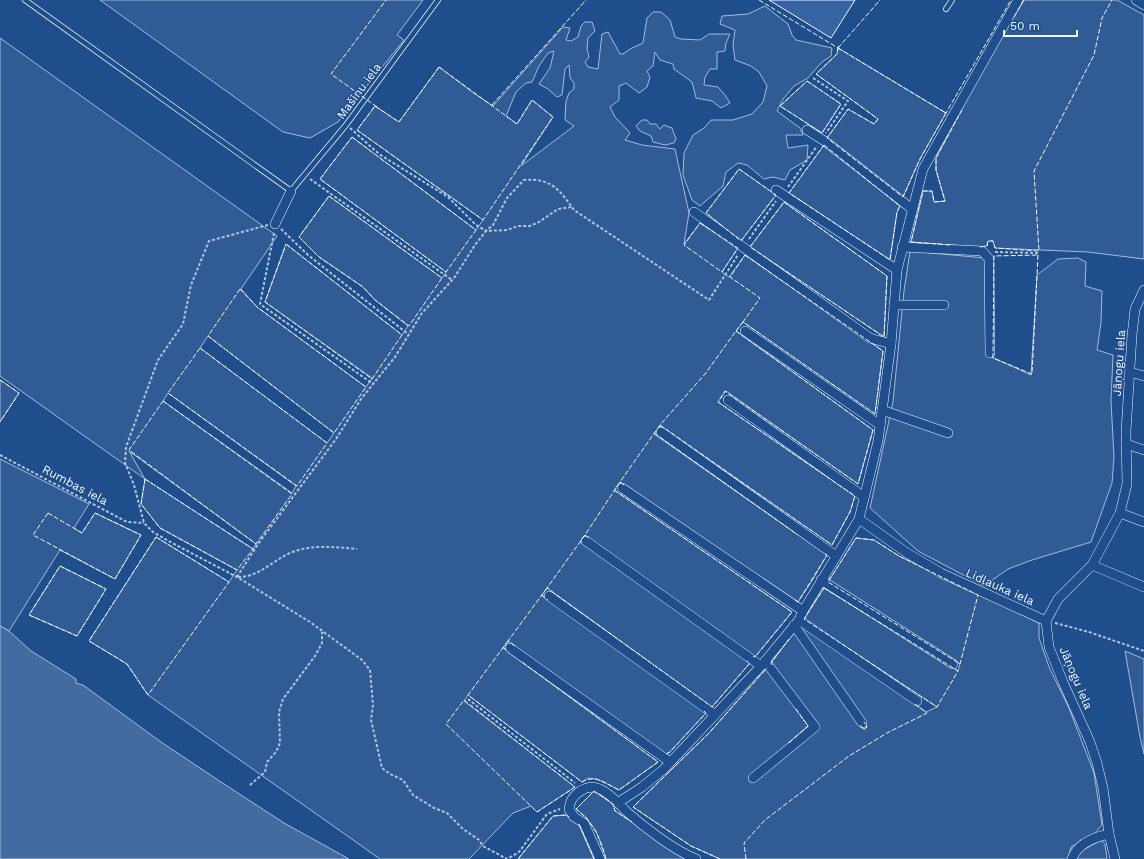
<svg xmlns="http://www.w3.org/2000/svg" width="1144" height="859" font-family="'Work Sans',sans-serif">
	<rect width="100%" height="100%" fill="#1f4e8c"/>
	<g fill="#305b95" stroke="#a8bbd7" fill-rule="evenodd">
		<polygon points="100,0 423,0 397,35 404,40 338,122 310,138 283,132"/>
		<polygon points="1024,0 1117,0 1144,15 1144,259 1088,252 995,248 993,241 988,241 987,246 979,247 911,242 923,191 932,191 934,202 945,201 936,170 936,158 987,60"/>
		<polygon points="765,6 788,24 792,35 796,40 832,48 831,56 822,62 808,78 794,86 783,99 777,111 800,128 803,135 786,135 788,148 808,145 807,160 790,170 785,180 773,177 764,179 747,165 738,163 726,172 723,186 700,206 692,200 683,175 684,153 693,135 704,128 711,120 733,120 752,114 763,102 767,86 759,72 751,66 735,60 733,45 735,30 720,24 722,16 748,14"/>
		<path d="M653,12H661L670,20L675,37L681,39L700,40L709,34H730L726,43L725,51L717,52V69H710L705,77L704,85L718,87L725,95L730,103L721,108L712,101L696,98L692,82L674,69L673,64L660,60L655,52L653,66L647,71L650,77L647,87L639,93L626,83L619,86V100L610,107L615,117L630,133L625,140L642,145L675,149L689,213L684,244L700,223L738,248L722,272L729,277L745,255L883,351L875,414L743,322L736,331L873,430L858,484L726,391L718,402L855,496L850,512L832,545L660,426L654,434L827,555L812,581L798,602L620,482L614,490L792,612L755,657L584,536L580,542L750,663L712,707L547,588L542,595L706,713L667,755L508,641L503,648L658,762L619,790L597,779L588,778L582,782L468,695L464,701L575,787L537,812L531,806L513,813L469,859H380L148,695L127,664L89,641L156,537L229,582L237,570L160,528L141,504L145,479L0,376V38L277,236L241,289L257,307L366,387L372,378L265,302L286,244L402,335L408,326L375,300L363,287L319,257L299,237L329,196L442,278L446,272L320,179L352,137L476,230L483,220L357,130L375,106L399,122L439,67L475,94L493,106L563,27L570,28L566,40L571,41L578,37L581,26L585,22H592L595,31L588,38L587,49L589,57L585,62L588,67L598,69L602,34L608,32L620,54H623L630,49L643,43L647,18ZM554,51L550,68L539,84L548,89L557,97L562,95L565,69L569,65L570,78L574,83V89L569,93L566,101L565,120L574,126L521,166L553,117L532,100L517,124L506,116L516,92L526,83L532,82L539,66L548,53ZM208,336L334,433L327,443L200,348ZM168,393L296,486L292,493L163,401ZM129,451L256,544L253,549L145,479Z"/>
		<polygon points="838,48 946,113 920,159 903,197 827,138 848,109 874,124 878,119 816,74 837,54"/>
		<polygon points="807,81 841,104 822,133 780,106"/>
		<polygon points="642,120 647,120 650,124 656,124 660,129 664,125 672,128 676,139 674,143 665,145 653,142 651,136 640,131 636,126"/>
		<polygon points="824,145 900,206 897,212 890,260 789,193"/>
		<polygon points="739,169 776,195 741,241 706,213"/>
		<polygon points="784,202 887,276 884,337 750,247"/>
		<polygon points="910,251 985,258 987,355 1031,375 1037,275 1058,259 1078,258 1086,262 1085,286 1102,291 1101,323 1097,350 1113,355 1111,401 1114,457 1112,483 1091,542 1032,560 1008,569 984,586 918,551 870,508 893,402 904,291"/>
		<polygon points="0,380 19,393 0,422"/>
		<polygon points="0,459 89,504 74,528 82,533 95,513 141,535 115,579 60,550 9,631 0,626"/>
		<polygon points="856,538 874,540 899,556 1039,623 1039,638 1049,667 1069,708 1094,773 1102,825 1094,834 1071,847 1068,859 720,859 691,846 633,807 709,733 767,667 808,726 748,778 753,782 819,727 771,663 795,631 863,729 867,727 799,626 801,623 926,712 937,707 804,619 824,588 958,671 960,664 828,582"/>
		<polygon points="60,566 106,589 77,636 29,615"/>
		<polygon points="1125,651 1144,659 1144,754 1140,737"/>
		<polygon points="594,791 613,804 615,811 690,859 606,859 596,831 586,817 576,809"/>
		<polygon points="566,815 579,825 594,859 518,859 553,816"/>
		<polygon points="1101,840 1105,844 1107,859 1077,859 1078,853"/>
	</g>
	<polygon fill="#446ba0" stroke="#a8bbd7" points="0,626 9,631 31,651 76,679 76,683 83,685 161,742 224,784 284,823 349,859 0,859"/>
	<polygon fill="#3563a3" stroke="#f2f6ff" points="769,0 855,0 831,38"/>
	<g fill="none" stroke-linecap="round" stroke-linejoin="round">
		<g stroke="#f2f6ff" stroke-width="6">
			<g id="service">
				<polyline points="25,0 291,191 346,125 438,0"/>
				<polyline points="946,9 952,0"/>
			</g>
		</g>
		<g stroke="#f2f6ff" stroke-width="10">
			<g id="minor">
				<polyline points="1136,0 1144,5"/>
				<polyline points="807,130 826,142 912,209"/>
				<polyline points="776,190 897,270"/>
				<polyline points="694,212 870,338 891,344"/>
				<polyline points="275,224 291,191"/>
				<polyline points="902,247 982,251 989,259 990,353"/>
				<polyline points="894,305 944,305"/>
				<polyline points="745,331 880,425"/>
				<polyline points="1130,372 1144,376"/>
				<polyline points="728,400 864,497"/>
				<polyline points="882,410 948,433"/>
				<polyline points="661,432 836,556"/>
				<polyline points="1126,444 1144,450"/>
				<polyline points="622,488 803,611"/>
				<polyline points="1120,513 1144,522"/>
				<polyline points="859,519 907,553 941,573 1046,621"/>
				<polyline points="586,541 761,666"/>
				<polyline points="1092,565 1144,587"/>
				<polyline points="821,580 953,664"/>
				<polyline points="549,596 714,714"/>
				<polyline points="799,620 917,701"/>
				<polyline points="794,625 862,723"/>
				<polyline points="510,648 670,762"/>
				<polyline points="753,778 815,727 765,661"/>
				<polyline points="619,802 642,787 664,769 761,666 799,620 803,611 859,519 878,441 891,344 897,270 923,169 1018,0"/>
				<path d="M600,859L584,823L574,817L569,809C570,795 586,783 600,789C613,795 618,804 627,812C645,828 674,850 696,859"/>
				<path d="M1072,859C1077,844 1095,837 1109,834"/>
				<polyline points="1115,859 1109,834 1103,788 1097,763 1090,742 1063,682 1049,647 1046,621 1058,599 1092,565 1120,513 1127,484 1126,431 1132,335 1135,309 1144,290"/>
			</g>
		</g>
		<g stroke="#b3c4dc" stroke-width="2" stroke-dasharray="3 2" stroke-linecap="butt">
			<polyline points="813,78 848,101 826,133"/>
			<path d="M350,128L379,154L448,197L476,225L486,231L493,225L507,198L524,180C551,178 559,189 574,210L709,300L738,255"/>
			<polyline points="310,179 452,280"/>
			<polyline points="788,187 817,146"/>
			<polyline points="268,225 209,241 191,285 183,324 158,360 126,447 125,463 134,485 144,523 153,532 174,544 237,577 310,622 362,660 370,670 373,705 371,720 382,768 390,774 403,780 413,795 434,808 447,813 463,829 479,840 483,846 507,859 519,852 547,814 560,809"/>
			<polyline points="281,229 308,255 408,334"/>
			<polyline points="274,233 260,304 373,384"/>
			<polyline points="749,239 776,201"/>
			<polyline points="995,252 1040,253"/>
			<polyline points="0,455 127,522 144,523"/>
			<polyline points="237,577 258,544 336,439 361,399 395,357 422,313 454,278 475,245 486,231 507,230 518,226 530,226 539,222 558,209 572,207"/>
			<path d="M238,577C259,577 272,561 290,553C311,544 334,547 357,549"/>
			<polyline points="1055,623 1089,632 1144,651"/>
			<polyline points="468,699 575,783"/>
			<polyline points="250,785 265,772 267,762 276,752 280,743 279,712 283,699 315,656 322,643 322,632"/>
		</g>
		<use href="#service" stroke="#1f4e8c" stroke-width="4.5"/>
		<use href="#minor" stroke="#1f4e8c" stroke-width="9"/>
		<g stroke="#f2f6ff" stroke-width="1" stroke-dasharray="5 2" stroke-linecap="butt">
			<polyline points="759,0 838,48 839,46"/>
			<polyline points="1014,17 1024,0"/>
			<polygon points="838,48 946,113 920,159 903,197 827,138 848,109 874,124 878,119 816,74 837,54"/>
			<polyline points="838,48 880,0"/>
			<polygon points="439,67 517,124 532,100 553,117 483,220 357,130 375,106 399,122"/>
			<polygon points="807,81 841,104 822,133 780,106"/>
			<polyline points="492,105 586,0"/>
			<polyline points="377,107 331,74 386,0"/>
			<polyline points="944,112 946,113 1011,0"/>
			<polygon points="352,137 476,230 446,272 320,179"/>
			<polygon points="824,145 900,206 897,212 890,260 789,193"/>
			<polygon points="739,169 776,195 741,241 706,213"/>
			<polygon points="329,196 442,278 409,326 375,300 363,287 319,257 299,237"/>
			<polygon points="784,202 887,276 884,337 750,247"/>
			<polygon points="700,223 738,248 722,272 684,245"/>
			<polygon points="286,244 402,335 372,379 265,302"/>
			<polyline points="950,245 911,242 923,191 932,191 934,202 945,201 936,170 936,158 963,108"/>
			<polyline points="980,247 987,246 988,241 993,241 995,248 1039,251 1034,171 1094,55 1102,18 1112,0"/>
			<polygon points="745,255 883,351 875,414 743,322 760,298 730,277"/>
			<polygon points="1038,255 1032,374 993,358 994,256"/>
			<polygon points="240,289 257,307 366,387 334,433 208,336"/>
			<polygon points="736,331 873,430 858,484 725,391 718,402 855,496 850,512 832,545 660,425 705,374"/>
			<polyline points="736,331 743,322"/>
			<polygon points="200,348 327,443 297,486 168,393"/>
			<polyline points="0,380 19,393 0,422"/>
			<polygon points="163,401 292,494 256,544 129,450"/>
			<polyline points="654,433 798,535"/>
			<polygon points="145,479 253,549 237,570 160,528 141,504"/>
			<polyline points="624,485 620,482 660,425"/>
			<polyline points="614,490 792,612 755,657 753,656"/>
			<polygon points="48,513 82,533 95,513 141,535 115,579 33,535"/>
			<polyline points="585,535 547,588 712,707 750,663 747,661"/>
			<polygon points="156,537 229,582 148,695 127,664 89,641"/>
			<polyline points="589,538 585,535 620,482"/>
			<polygon points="856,538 874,540 899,556 978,595 960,664 828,582"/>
			<polygon points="60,566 106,589 77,636 29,615"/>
			<polygon points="824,588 958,671 937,707 804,619"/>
			<polyline points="541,595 548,600"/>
			<polyline points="795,600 798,602 827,555 824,553"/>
			<path d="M508,641L468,695L582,782C595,774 607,784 619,790L658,762L522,662"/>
			<polyline points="515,646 508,641 547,588"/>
			<polyline points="503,647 509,652"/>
			<polyline points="772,665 771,663 789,639"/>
			<polygon points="464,700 575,787 537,812 446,724"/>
			<polyline points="860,725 864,730 867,727 864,722"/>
			<polyline points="789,743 808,726 796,709"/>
			<polyline points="666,754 670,752 706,713 704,711"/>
			<polyline points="579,824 594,859"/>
			<polyline points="518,859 553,816 566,815 569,817"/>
			<path d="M606,859C601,839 593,822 576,809L594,791L613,804L615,811L632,822"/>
			<polyline points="720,859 691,846 633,807 709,733 767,668"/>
			<polyline points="746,859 744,843 765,820 849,756 887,733 927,713 915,704"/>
		</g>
	</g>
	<g text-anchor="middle" stroke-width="3" stroke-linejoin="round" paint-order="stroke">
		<g font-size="12" fill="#f2f6ff" stroke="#1f4e8c">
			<text transform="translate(359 91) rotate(-54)" y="4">Mašīnu iela</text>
			<text transform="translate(1119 363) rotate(-86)" y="4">Jāņogu iela</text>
			<text transform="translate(75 485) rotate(28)" y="4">Rumbas iela</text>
			<text transform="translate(1000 587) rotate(24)" y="4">Lidlauka iela</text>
			<text transform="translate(1076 678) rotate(67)" y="4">Jāņogu iela</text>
		</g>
	</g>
	<path d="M1004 30v6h73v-6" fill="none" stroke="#f2f6ff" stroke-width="2"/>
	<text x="1010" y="30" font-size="12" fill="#f2f6ff" stroke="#1f4e8c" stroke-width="3" paint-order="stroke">50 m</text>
</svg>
